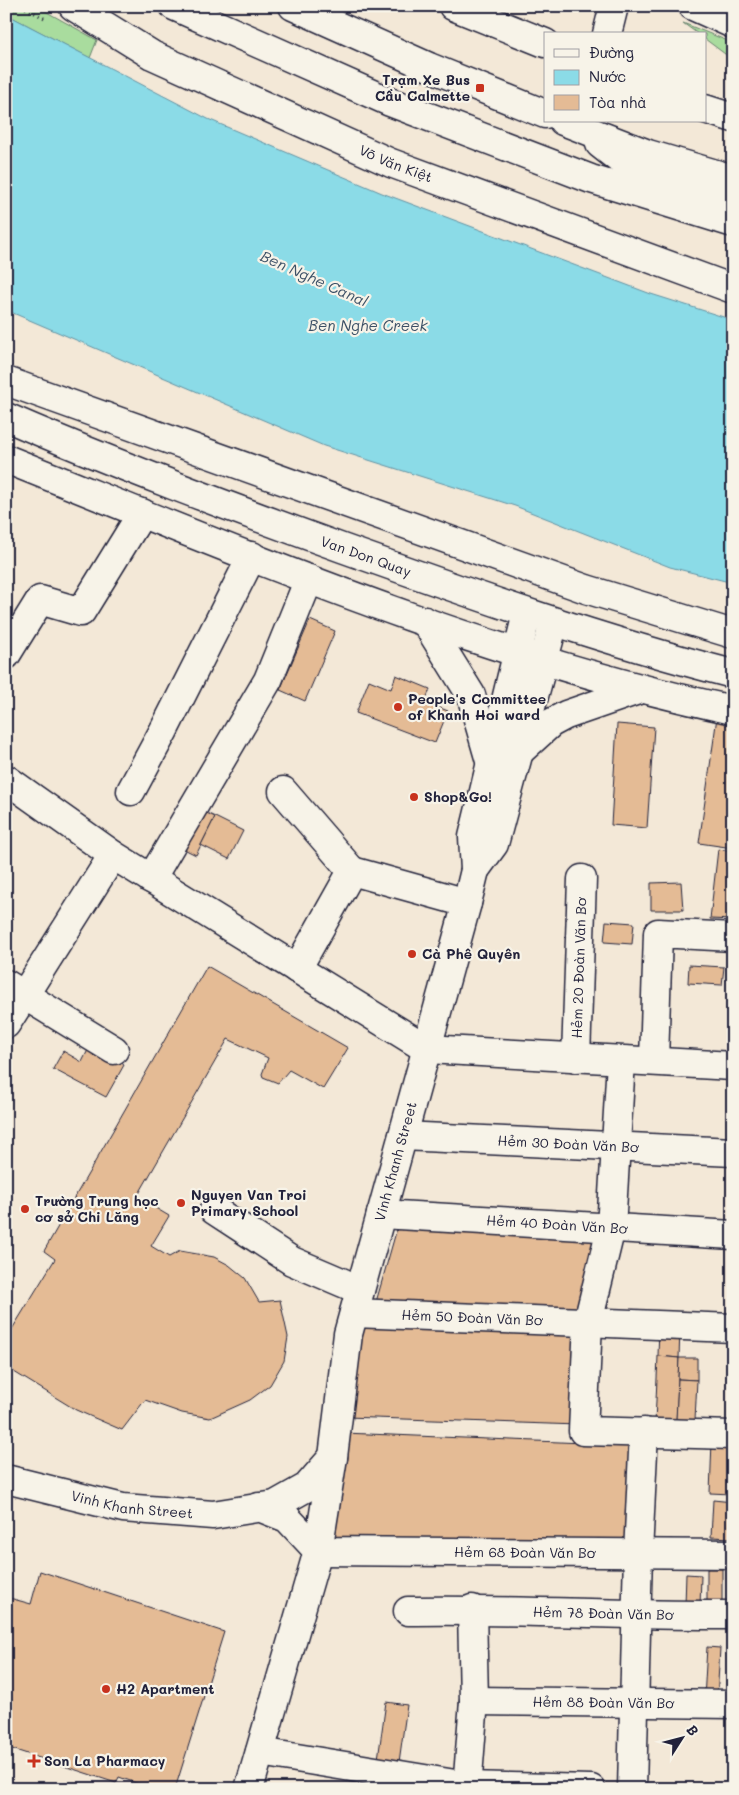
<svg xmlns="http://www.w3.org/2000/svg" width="739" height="1795" font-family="Mali,sans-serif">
	<rect width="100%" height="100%" fill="#f3e8d7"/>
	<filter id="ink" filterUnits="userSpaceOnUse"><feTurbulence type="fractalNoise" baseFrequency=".02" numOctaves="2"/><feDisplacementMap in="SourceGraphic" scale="10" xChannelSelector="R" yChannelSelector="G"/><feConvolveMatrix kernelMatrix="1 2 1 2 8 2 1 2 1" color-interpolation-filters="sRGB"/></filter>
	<g filter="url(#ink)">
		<g fill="#a9dc9e" stroke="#667f6c">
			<polygon points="6,6 36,6 97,40 90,58 6,14"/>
			<polygon points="683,23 733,43 733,60 705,39 705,34 698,34"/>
		</g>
		<polygon fill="#8bdbe7" stroke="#6191a2" points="6,14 208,119 382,193 651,294 733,320 733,583 670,567 515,506 324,446 6,310"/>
		<g fill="#e4bb95" stroke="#22223b">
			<polygon points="310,620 335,631 305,701 280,690"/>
			<polygon points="396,675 430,689 425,702 448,711 435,743 356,713 369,680 391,689"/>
			<polygon points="718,710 733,712 733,848 699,843"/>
			<polygon points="617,724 654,727 647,828 611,825"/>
			<polygon points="196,808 215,817 196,855 178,846"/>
			<polygon points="215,817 243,831 229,859 201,845"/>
			<polygon points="718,849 733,851 733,920 710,919"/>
			<polygon points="681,882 683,910 651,910 651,883"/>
			<polygon points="606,921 634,923 632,944 604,942"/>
			<polygon points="689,965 724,967 722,985 688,983"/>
			<polygon points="207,966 348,1048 323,1089 289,1070 278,1083 263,1077 262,1074 268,1058 228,1039 137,1197 169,1216 151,1246 169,1257 180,1251 214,1257 229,1265 245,1278 259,1302 280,1300 288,1337 284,1361 270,1385 250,1400 210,1418 182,1413 145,1400 122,1430 76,1410 6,1367 6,1339 55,1259 44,1251"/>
			<polygon points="90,1046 124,1065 106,1097 53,1069 63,1051 82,1062"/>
			<polygon points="398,1225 599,1232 582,1312 376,1302"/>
			<polygon points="359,1318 580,1327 578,1425 346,1417"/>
			<polygon points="659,1328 680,1329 679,1358 658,1356"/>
			<polygon points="658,1356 679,1358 676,1424 655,1423"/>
			<polygon points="679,1358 697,1358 697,1380 678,1379"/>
			<polygon points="678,1379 697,1380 695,1420 676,1420"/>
			<polygon points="344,1433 631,1445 631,1549 325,1547"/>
			<polygon points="712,1441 733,1442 731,1494 710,1493"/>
			<polygon points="713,1500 733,1502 733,1538 711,1537"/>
			<polygon points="707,1569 722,1569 722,1606 707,1605"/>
			<polygon points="40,1571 224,1632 175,1789 153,1789 119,1777 116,1783 6,1747 6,1597 31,1604"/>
			<polygon points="686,1574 701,1575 700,1606 685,1605"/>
			<polygon points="707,1647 720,1648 717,1699 704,1699"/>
			<polygon points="386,1702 407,1705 399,1762 378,1759"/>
			<polygon points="373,1779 416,1789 372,1789"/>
		</g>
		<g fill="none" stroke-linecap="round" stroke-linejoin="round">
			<g stroke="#22223b" stroke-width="31">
				<g id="minor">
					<polyline points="607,34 614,6"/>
					<polyline points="425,621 471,695 490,761"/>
					<polyline points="6,655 40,600 81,612 142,513"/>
					<polyline points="519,752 551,723 566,715 641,689"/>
					<polyline points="6,779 113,855 427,1049 733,1066"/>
					<polyline points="131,791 164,730 252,556"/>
					<polyline points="283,791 352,871"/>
					<polyline points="475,870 494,844 554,622"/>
					<polyline points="151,879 268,680 309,579"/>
					<polyline points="297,969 352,871 467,903"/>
					<polyline points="6,984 114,1050"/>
					<polyline points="6,1024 113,855"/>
					<path id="s1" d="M576,1058L582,879"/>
					<polyline points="621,1061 611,1228 588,1322 583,1431 733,1435"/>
					<polyline points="654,1061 658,933 733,937"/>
					<path id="s2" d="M403,1136L733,1152"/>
					<polyline points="214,1210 292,1261 360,1290"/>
					<path id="s3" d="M381,1214L733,1235"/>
					<path id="s4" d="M354,1313L733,1328"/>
					<path id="s5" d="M6,1479L123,1508L213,1515L275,1505L307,1487L333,1457"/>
					<path id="s6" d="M259,1507L287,1518L318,1551L733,1554"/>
					<path id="s7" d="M408,1611C516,1609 624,1616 733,1615"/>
					<path id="s8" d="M474,1701L733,1704"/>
					<polyline points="260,1752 467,1786 591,1789"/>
					<path id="s9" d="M249,1789L318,1551L333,1457L348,1334L467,903L475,870L473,837L527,613"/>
					<polyline points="467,1789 474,1701 472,1609"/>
					<polyline points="632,1789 638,1553 644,1432"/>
				</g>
			</g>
			<g stroke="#22223b" stroke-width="31">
				<g id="major">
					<path id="s10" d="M73,6L152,55L391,163L733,289"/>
					<polyline points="693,6 733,24"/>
					<polyline points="6,381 586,589 733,634"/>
					<path id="s11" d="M6,417C116,465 229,507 342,548C471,594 600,640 733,674"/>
					<path d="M6,459C244,554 482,657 733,710"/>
				</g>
			</g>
			<g stroke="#22223b" stroke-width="31">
				<g id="highway">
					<polyline points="174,6 390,102 591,179 733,223"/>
					<polyline points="293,6 429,67 545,114"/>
					<polyline points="453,6 545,43"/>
					<polyline points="705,109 733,118"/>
					<polyline points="563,121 648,154 733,179"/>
					<polyline points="600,144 633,170 733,200"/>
				</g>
			</g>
			<polyline stroke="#22223b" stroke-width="3" stroke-dasharray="1 4" stroke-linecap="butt" points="21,6 46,19"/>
			<use href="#minor" stroke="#f7f3e8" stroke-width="28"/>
			<use href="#major" stroke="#f7f3e8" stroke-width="28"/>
			<use href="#highway" stroke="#f7f3e8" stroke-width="28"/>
		</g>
	</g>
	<g fill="#c8321e" stroke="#f7f3e8" stroke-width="2">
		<rect x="475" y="83" width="10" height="10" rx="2.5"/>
		<circle cx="398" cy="707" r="5"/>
		<circle cx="414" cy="797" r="5"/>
		<circle cx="412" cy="954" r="5"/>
		<circle cx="181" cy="1203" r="5"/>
		<circle cx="25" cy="1209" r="5"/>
		<circle cx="106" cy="1689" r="5"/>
		<path d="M31.5 1753.5h5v5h5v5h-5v5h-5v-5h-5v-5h5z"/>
	</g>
	<g text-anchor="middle" stroke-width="4.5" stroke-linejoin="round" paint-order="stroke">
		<g font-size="14" font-weight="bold" fill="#22223b" stroke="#f7f3e8" text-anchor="start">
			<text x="470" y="85" text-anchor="end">Trạm Xe Bus<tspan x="470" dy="16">Cầu Calmette</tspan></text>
			<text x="408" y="704">People's Committee<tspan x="408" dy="16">of Khanh Hoi ward</tspan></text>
			<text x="424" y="802">Shop&amp;Go!</text>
			<text x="422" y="959">Cà Phê Quyên</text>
			<text x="191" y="1200">Nguyen Van Troi<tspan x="191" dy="16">Primary School</tspan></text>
			<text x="35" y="1206">Trường Trung học<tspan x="35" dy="16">cơ sở Chi Lăng</tspan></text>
			<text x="116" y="1694">H2 Apartment</text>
			<text x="44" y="1766">Son La Pharmacy</text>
		</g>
		<g font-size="14" fill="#22223b" stroke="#f7f3e8">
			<text dy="5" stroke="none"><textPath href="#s10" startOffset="360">Võ Văn Kiệt</textPath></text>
			<text dy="5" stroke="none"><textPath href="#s11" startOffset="386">Van Don Quay</textPath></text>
			<text dy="5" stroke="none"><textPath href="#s1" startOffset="90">Hẻm 20 Đoàn Văn Bơ</textPath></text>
			<text dy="5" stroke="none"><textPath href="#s2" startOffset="165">Hẻm 30 Đoàn Văn Bơ</textPath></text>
			<text dy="5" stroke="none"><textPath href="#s9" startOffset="646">Vinh Khanh Street</textPath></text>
			<text dy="5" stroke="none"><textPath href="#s3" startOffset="176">Hẻm 40 Đoàn Văn Bơ</textPath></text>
			<text dy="5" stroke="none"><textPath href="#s4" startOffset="118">Hẻm 50 Đoàn Văn Bơ</textPath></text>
			<text dy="5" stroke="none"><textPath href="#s5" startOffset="129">Vinh Khanh Street</textPath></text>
			<text dy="5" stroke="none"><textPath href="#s6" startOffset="282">Hẻm 68 Đoàn Văn Bơ</textPath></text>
			<text dy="5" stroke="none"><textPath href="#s7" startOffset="195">Hẻm 78 Đoàn Văn Bơ</textPath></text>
			<text dy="5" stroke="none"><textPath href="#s8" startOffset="129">Hẻm 88 Đoàn Văn Bơ</textPath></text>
		</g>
		<g font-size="15" font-style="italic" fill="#3c5066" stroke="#f7f3e8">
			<text transform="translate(314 279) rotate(24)" y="5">Ben Nghe Canal</text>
			<text x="368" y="331">Ben Nghe Creek</text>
		</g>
	</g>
	<rect width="739" height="1795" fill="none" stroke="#f7f3e8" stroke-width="25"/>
	<rect x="12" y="12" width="714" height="1770" fill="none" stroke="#22223b" stroke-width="2" filter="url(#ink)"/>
	<rect x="544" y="32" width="162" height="90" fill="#f7f3e8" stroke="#a29fa3"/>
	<rect x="554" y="49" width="25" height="8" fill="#f7f3e8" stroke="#a29fa3"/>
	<text x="589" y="58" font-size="15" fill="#22223b">Đường</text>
	<rect x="554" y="70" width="25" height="15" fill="#8bdbe7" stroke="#a29fa3"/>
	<text x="589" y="82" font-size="15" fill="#22223b">Nước</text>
	<rect x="554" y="95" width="25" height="15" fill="#e4bb95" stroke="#a29fa3"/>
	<text x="589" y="108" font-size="15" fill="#22223b">Tòa nhà</text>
	<g transform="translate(682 1738) rotate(54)" stroke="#f7f3e8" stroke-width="4" paint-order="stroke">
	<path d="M0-4L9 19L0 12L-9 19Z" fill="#22223b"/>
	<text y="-8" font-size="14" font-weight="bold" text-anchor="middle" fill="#22223b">B</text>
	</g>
</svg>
